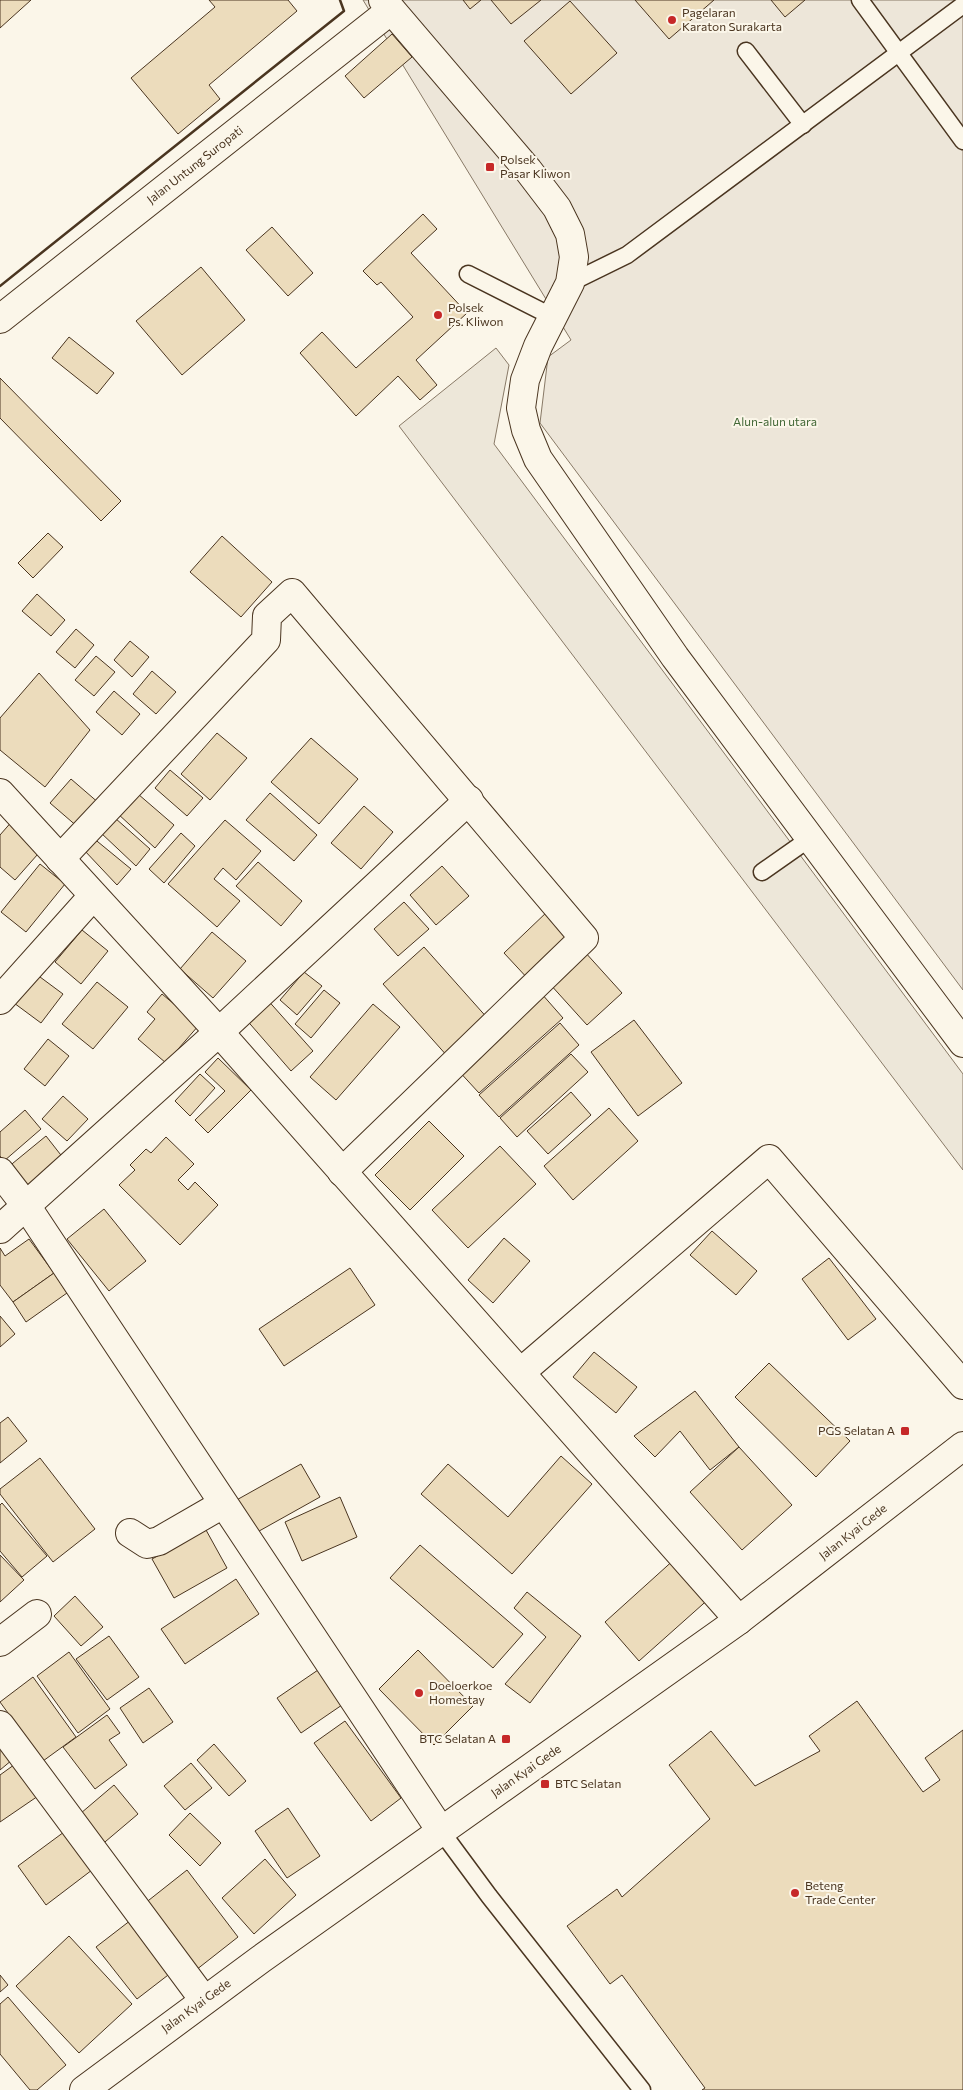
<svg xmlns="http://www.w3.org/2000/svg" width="963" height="2090" font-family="Commissioner,sans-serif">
	<rect width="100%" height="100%" fill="#fbf6e9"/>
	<polygon fill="#ede6d9" stroke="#887966" points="363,0 963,0 963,990 540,423 548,357 571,340"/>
	<polygon fill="#ede7d9" stroke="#887966" points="496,348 509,365 494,444 963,1074 963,1170 399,426"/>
	<g fill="#ecdcbc" stroke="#4a3520">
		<polygon points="0,0 31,0 0,28"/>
		<polygon points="209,0 288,0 297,11 209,85 220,99 178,134 131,78 215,7"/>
		<polygon points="463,0 481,0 470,9"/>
		<polygon points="491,0 541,0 511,24"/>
		<polygon points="635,0 714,0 669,39"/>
		<polygon points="771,0 805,0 785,17"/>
		<polygon points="570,1 617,53 571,94 524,41"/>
		<polygon points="392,34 412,57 364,98 345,76"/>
		<polygon points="423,214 437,229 411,253 467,313 416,360 437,385 420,400 398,376 356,416 300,353 322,332 356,368 413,317 381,282 377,285 363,271"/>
		<polygon points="272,227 313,273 288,296 246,250"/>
		<polygon points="201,267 245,320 182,375 136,321"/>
		<polygon points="69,337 114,373 97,394 52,358"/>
		<polygon points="0,378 121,501 101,521 0,418"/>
		<polygon points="48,533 63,547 33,578 18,563"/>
		<polygon points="222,536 272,582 241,617 190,572"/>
		<polygon points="37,594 65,620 51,636 22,611"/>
		<polygon points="76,629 94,645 75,668 56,652"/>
		<polygon points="130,641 149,657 132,677 114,660"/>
		<polygon points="96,656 115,672 94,696 75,680"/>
		<polygon points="152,671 176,692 156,714 133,694"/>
		<polygon points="39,673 90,730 45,787 0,750 0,718"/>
		<polygon points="114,691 140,714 122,735 96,712"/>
		<polygon points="217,733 247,758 210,800 181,774"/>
		<polygon points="311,738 358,779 319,824 271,782"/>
		<polygon points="170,770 203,798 187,816 155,788"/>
		<polygon points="71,779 100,804 79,828 50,803"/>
		<polygon points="270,793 317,835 294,861 246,820"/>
		<polygon points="138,794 174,825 155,848 117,813"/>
		<polygon points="364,806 393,832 361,869 331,843"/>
		<polygon points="115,818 150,849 136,866 100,832"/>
		<polygon points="14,819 45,846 15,880 0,867 0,835"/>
		<polygon points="225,820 261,851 236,880 223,868 214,879 240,901 217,927 168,884"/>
		<polygon points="181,833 195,846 164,883 149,869"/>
		<polygon points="92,837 131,869 117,885 84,850"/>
		<polygon points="258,862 302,901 281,926 236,886"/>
		<polygon points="40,864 65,884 26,932 1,912"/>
		<polygon points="442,866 469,896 436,925 410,895"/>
		<polygon points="404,902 429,929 398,956 374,929"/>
		<polygon points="549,910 576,938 530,981 504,953"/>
		<polygon points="82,930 108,951 81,984 55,962"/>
		<polygon points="212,932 246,961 213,998 180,969"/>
		<polygon points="424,947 490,1021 449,1058 383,984"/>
		<polygon points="584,951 622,993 587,1025 549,983"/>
		<polygon points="304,972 322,986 297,1015 280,1000"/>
		<polygon points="36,974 63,994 41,1023 14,1003"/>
		<polygon points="97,982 128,1007 93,1049 62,1024"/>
		<polygon points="324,990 340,1003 311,1038 295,1024"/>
		<polygon points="541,993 563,1018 479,1093 456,1068"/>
		<polygon points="162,994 199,1025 166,1063 138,1039 155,1019 147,1012"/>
		<polygon points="265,997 313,1051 291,1071 244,1017"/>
		<polygon points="373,1004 400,1027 336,1100 310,1077"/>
		<polygon points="634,1020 682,1083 638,1116 591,1052"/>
		<polygon points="560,1023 579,1045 499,1117 479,1095"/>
		<polygon points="48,1039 69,1056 45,1086 24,1069"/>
		<polygon points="571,1054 588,1072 517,1137 500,1118"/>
		<polygon points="218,1058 251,1090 208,1133 195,1120 225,1091 205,1072"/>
		<polygon points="200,1074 215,1088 190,1116 175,1101"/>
		<polygon points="571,1092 591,1115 548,1154 527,1131"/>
		<polygon points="63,1096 88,1119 67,1141 42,1119"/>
		<polygon points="609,1108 638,1141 573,1200 544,1166"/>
		<polygon points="25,1110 41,1129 4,1161 0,1156 0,1132"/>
		<polygon points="429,1121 464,1156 410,1210 375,1175"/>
		<polygon points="46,1136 64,1159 25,1191 7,1168"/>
		<polygon points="166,1137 194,1164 178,1180 188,1190 195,1182 218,1205 180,1245 119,1185 135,1170 130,1165 146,1149 151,1153"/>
		<polygon points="500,1146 536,1184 468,1248 432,1210"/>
		<polygon points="104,1209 146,1261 109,1291 67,1239"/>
		<polygon points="712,1231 757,1271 736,1295 690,1255"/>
		<polygon points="504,1238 530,1261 493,1303 468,1280"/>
		<polygon points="29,1239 54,1273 13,1302 0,1285 0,1248 5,1256"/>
		<polygon points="829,1258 876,1319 848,1340 802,1279"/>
		<polygon points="350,1268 375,1305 284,1366 259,1329"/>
		<polygon points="54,1273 67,1293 26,1322 13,1302"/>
		<polygon points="0,1316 15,1334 0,1347"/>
		<polygon points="594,1352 637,1387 616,1413 573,1377"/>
		<polygon points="769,1363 850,1441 816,1477 735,1397"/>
		<polygon points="695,1391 739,1447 710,1470 680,1431 655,1457 634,1436"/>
		<polygon points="8,1417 27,1441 0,1463 0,1423"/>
		<polygon points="739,1447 792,1505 742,1550 690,1492"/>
		<polygon points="561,1456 592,1484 512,1574 421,1494 448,1464 508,1517"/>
		<polygon points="40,1458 95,1529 53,1562 0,1494 0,1489"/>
		<polygon points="301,1464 320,1497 252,1535 233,1502"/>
		<polygon points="340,1497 357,1537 302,1561 285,1522"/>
		<polygon points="2,1503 47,1556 22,1577 0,1551 0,1505"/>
		<polygon points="206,1530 227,1568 174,1598 152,1559"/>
		<polygon points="420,1545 523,1634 493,1668 390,1578"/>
		<polygon points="0,1555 24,1580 0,1602"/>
		<polygon points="677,1557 712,1596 639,1661 605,1622"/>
		<polygon points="236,1579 259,1614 185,1664 161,1629"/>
		<polygon points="527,1592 581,1636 530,1703 505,1684 546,1637 514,1608"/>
		<polygon points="75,1596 103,1627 81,1646 54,1616"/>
		<polygon points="109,1636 139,1677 107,1700 76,1659"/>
		<polygon points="418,1650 473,1706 434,1745 379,1689"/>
		<polygon points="69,1652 110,1709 78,1733 37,1676"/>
		<polygon points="318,1670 342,1705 301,1733 277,1698"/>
		<polygon points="33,1677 76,1737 43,1761 0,1702"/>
		<polygon points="149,1688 173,1722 143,1743 120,1708"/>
		<polygon points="857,1701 923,1792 940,1780 925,1758 963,1730 963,2090 702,2090 705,2088 622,1975 610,1984 567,1926 617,1889 622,1897 710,1819 669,1765 711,1731 755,1786 820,1751 809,1736"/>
		<polygon points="107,1715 120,1733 109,1740 127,1765 95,1789 63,1747"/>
		<polygon points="345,1721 401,1798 371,1821 314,1743"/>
		<polygon points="0,1744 12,1760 0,1770"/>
		<polygon points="214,1744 246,1781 229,1796 197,1760"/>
		<polygon points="18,1762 41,1794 0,1822 0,1775"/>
		<polygon points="191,1763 212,1788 185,1810 164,1786"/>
		<polygon points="114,1785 138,1814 99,1847 74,1819"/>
		<polygon points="288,1808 320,1856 287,1878 255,1831"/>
		<polygon points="190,1813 221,1843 200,1866 169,1835"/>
		<polygon points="64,1832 92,1870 46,1905 18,1866"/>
		<polygon points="265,1859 296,1895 254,1934 222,1898"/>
		<polygon points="187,1870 238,1937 196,1970 144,1904"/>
		<polygon points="131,1920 172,1972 137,1999 96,1947"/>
		<polygon points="69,1936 132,2004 79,2053 16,1986"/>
		<polygon points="0,1975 8,1985 0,1992"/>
		<polygon points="8,1997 66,2065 37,2090 30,2090 0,2054 0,2004"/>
	</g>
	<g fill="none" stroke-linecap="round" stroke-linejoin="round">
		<g stroke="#4a3520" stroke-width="19">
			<g id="lane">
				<polyline points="860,0 963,141"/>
				<polyline points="746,51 803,125"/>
				<polyline points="468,274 553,317"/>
				<polyline points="570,283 627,255 963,5"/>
				<polyline points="762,872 809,839"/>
				<polyline points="441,1831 489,1896 642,2090"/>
			</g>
		</g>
		<g stroke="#4a3520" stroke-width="30">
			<g id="street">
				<polyline points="383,0 528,170 557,208 570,234 574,257 570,283 538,346 525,380 521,408 526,430 538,459 675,657 963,1043"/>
				<polyline points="0,793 219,1032 739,1620"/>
				<polyline points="60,859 266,640 267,616 292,593 584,938 342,1172"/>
				<polyline points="0,1000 93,896"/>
				<polyline points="0,1172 27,1207 441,1831"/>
				<polyline points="0,1229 219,1032 469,800"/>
				<polyline points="521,1372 769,1159 963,1385"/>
				<polyline points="130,1533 147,1544 159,1541 223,1504"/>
				<polyline points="0,1642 37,1614"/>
				<polyline points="0,1725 204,2000"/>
				<polyline points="84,2090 261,1959 739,1620 963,1446"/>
			</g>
		</g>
		<g stroke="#4a3520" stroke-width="30">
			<polyline id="secondary" points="0,319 390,11"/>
		</g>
		<use href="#lane" stroke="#fbf6e9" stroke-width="16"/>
		<use href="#street" stroke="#fbf6e9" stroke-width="28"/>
		<use href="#secondary" stroke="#fbf6e9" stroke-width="28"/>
		<polyline stroke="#4a3520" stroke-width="2.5" points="0,286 344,11 340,0"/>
	</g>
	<g fill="#c62828" stroke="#fbf6e9" stroke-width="2">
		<circle cx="672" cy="20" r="5"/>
		<rect x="485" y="162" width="10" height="10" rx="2.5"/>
		<circle cx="438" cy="315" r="5"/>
		<rect x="900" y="1426" width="10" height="10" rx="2.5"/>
		<circle cx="419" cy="1693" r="5"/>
		<rect x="501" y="1734" width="10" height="10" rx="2.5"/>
		<rect x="540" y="1779" width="10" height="10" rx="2.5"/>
		<circle cx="795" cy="1893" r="5"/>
	</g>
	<g text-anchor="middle" stroke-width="4" stroke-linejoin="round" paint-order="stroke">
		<g font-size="12" fill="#4a3520" stroke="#fbf6e9" text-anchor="start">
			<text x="682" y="17">Pagelaran<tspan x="682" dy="14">Karaton Surakarta</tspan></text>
			<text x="500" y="164">Polsek<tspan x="500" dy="14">Pasar Kliwon</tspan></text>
			<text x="448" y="312">Polsek<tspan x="448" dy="14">Ps. Kliwon</tspan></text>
			<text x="895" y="1435" text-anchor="end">PGS Selatan A</text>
			<text x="429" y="1690">Doeloerkoe<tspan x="429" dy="14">Homestay</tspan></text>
			<text x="496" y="1743" text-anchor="end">BTC Selatan A</text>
			<text x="555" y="1788">BTC Selatan</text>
			<text x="805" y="1890">Beteng<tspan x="805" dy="14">Trade Center</tspan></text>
		</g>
		<g font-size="12" fill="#4a3520" stroke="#fbf6e9">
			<text transform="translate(195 165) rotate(-38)" y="4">Jalan Untung Suropati</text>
			<text transform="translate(853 1532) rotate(-38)" y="4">Jalan Kyai Gede</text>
			<text transform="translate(526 1771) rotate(-35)" y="4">Jalan Kyai Gede</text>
			<text transform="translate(196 2006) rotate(-36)" y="4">Jalan Kyai Gede</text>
		</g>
		<g font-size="12" fill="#436837" stroke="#fbf6e9">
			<text x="775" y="426">Alun-alun utara</text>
		</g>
	</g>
</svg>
